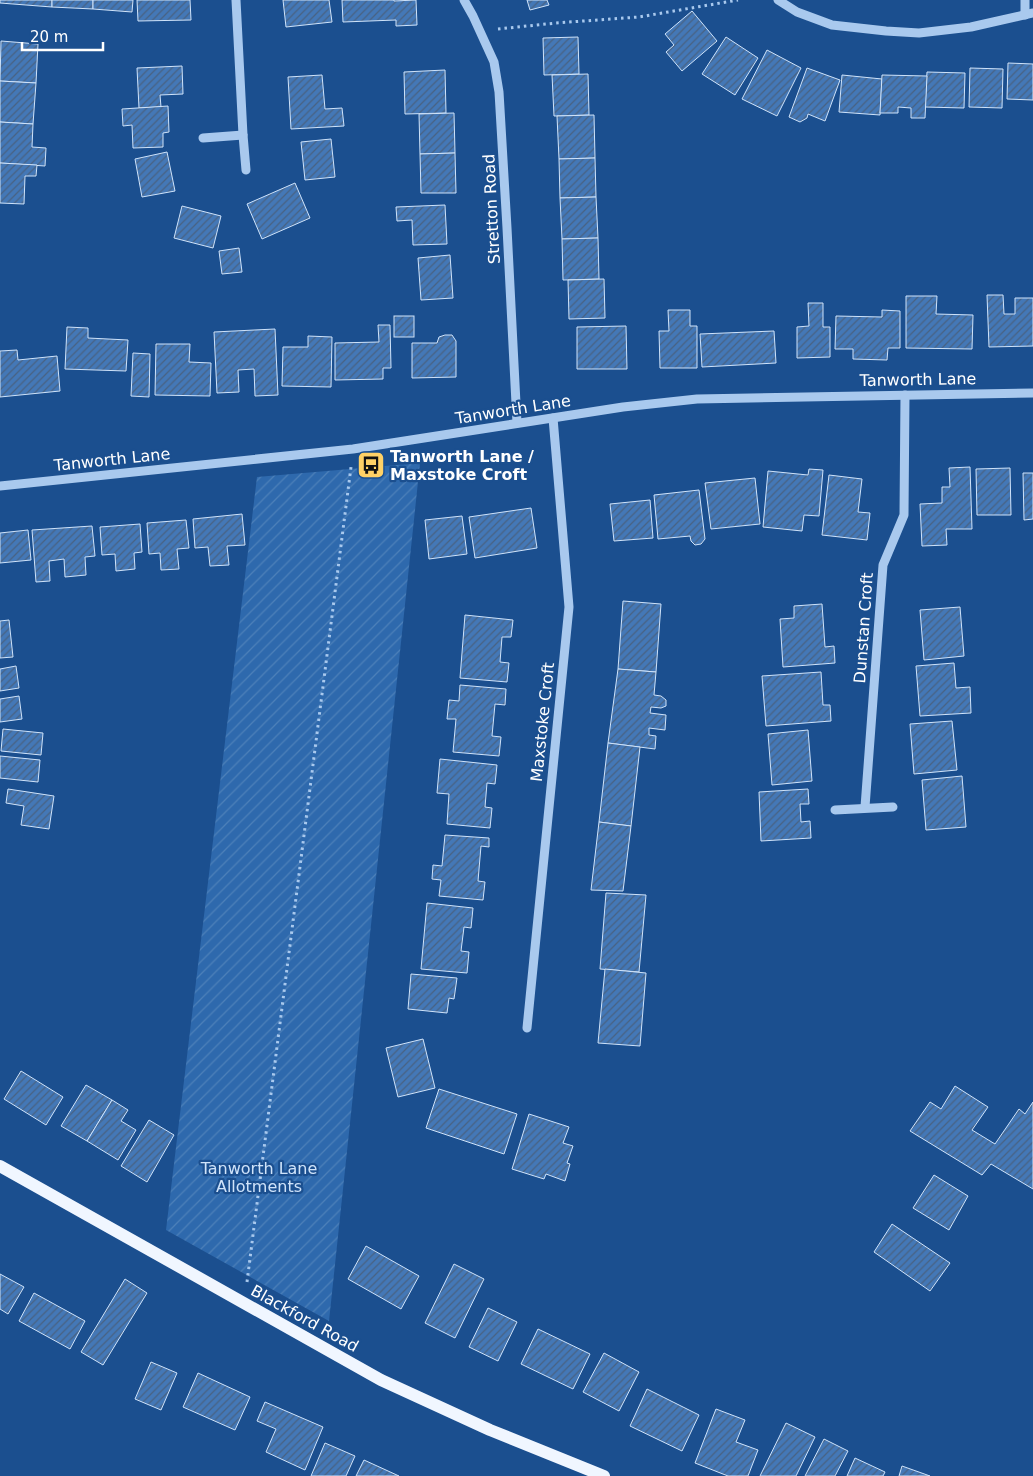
<svg xmlns="http://www.w3.org/2000/svg" width="1033" height="1476" font-family="'DejaVu Sans',sans-serif">
	<defs>
		<pattern id="garden-furrows" width="10" height="10" patternUnits="userSpaceOnUse" patternTransform="scale(1.25)"><rect width="10" height="10" fill="#2e69ad"/><path d="M-1 1l2-2M0 10L10 0M9 11l2-2" fill="none" stroke="#4d80b9"/></pattern>
		<pattern id="building-hatch" width="6" height="6" patternUnits="userSpaceOnUse" patternTransform="scale(1.25)"><rect width="6" height="6" fill="#4478b7"/><path d="M-1 1l2-2M0 6l6-6M5 7l2-2" fill="none" stroke="#486282"/></pattern>
	</defs>
	<rect width="100%" height="100%" fill="#1b4f8f"/>
	<polygon fill="url(#garden-furrows)" points="420,463 329,1321 166,1230 257,477"/>
	<g fill="url(#building-hatch)" stroke="#cfe3fa">
		<polygon points="0,0 52,0 52,7 0,3"/>
		<polygon points="52,0 93,0 93,9 52,7"/>
		<polygon points="93,0 133,0 132,12 93,9"/>
		<polygon points="137,0 190,0 191,20 138,21"/>
		<polygon points="283,0 329,0 332,22 286,27"/>
		<polygon points="342,0 394,0 394,1 416,0 417,25 396,26 396,20 343,22"/>
		<polygon points="527,0 547,0 549,5 530,10"/>
		<polygon points="692,11 717,41 682,71 666,52 674,45 665,34"/>
		<polygon points="578,37 579,74 544,75 543,38"/>
		<polygon points="726,37 758,58 735,95 702,74"/>
		<polygon points="1,41 38,44 36,83 0,81"/>
		<polygon points="767,50 801,68 777,116 742,99"/>
		<polygon points="1008,63 1033,64 1033,100 1007,99"/>
		<polygon points="182,66 183,94 160,95 161,107 139,108 137,68"/>
		<polygon points="807,68 840,80 825,121 808,114 807,118 800,122 789,117"/>
		<polygon points="970,68 1003,69 1002,108 969,107"/>
		<polygon points="445,70 446,113 405,114 404,72"/>
		<polygon points="927,72 965,73 964,108 925,107"/>
		<polygon points="588,74 589,115 554,116 552,75"/>
		<polygon points="322,75 325,109 342,108 344,126 291,129 288,77"/>
		<polygon points="842,75 882,79 880,115 839,112"/>
		<polygon points="882,75 927,76 925,118 911,118 911,108 898,107 898,113 880,113"/>
		<polygon points="0,81 36,83 33,124 0,122"/>
		<polygon points="168,106 169,132 163,133 163,147 133,148 132,125 123,126 122,109"/>
		<polygon points="454,113 455,153 420,154 419,114"/>
		<polygon points="594,115 595,158 559,159 557,116"/>
		<polygon points="0,122 33,124 32,147 46,148 45,166 0,163"/>
		<polygon points="331,139 335,177 305,180 301,142"/>
		<polygon points="167,152 175,191 142,197 135,159"/>
		<polygon points="455,153 456,193 421,193 420,154"/>
		<polygon points="595,158 596,197 560,198 559,159"/>
		<polygon points="0,163 37,165 36,176 25,176 24,204 0,203"/>
		<polygon points="295,183 310,218 262,239 247,204"/>
		<polygon points="596,197 598,238 562,239 560,198"/>
		<polygon points="445,205 447,244 413,245 412,220 397,221 396,207"/>
		<polygon points="182,206 221,216 213,248 174,238"/>
		<polygon points="598,238 599,279 563,280 562,239"/>
		<polygon points="239,248 242,272 222,274 219,251"/>
		<polygon points="450,255 453,298 421,300 418,258"/>
		<polygon points="604,279 605,318 569,319 568,280"/>
		<polygon points="987,295 1003,295 1004,314 1015,314 1015,298 1033,298 1033,346 989,347"/>
		<polygon points="906,296 937,296 936,314 973,315 972,349 906,348"/>
		<polygon points="808,303 823,303 823,327 830,327 830,357 797,358 797,327 809,326"/>
		<polygon points="668,310 690,310 690,326 697,326 697,368 660,368 659,331 669,331"/>
		<polygon points="882,310 900,311 900,348 888,348 887,360 853,359 853,349 835,349 836,316 882,317"/>
		<rect x="394" y="316" width="20" height="21"/>
		<polygon points="378,325 390,325 391,368 383,368 383,379 335,380 335,343 379,342"/>
		<polygon points="626,326 627,369 577,369 577,327"/>
		<polygon points="67,327 88,328 88,338 128,340 126,371 65,369"/>
		<polygon points="275,329 278,395 255,396 254,369 238,370 239,392 217,393 214,332"/>
		<polygon points="774,331 776,363 702,367 700,334"/>
		<polygon points="445,335 452,335 456,341 456,377 412,378 412,343 437,343 439,337"/>
		<polygon points="308,336 332,337 331,387 282,386 283,347 308,347"/>
		<polygon points="156,344 190,344 189,362 211,363 210,396 155,395"/>
		<polygon points="17,350 18,360 57,356 60,391 0,397 0,351"/>
		<polygon points="133,353 150,354 149,397 131,396"/>
		<polygon points="970,467 972,529 946,529 947,545 922,546 920,504 942,503 942,487 950,487 949,468"/>
		<polygon points="1010,468 1011,515 977,515 976,469"/>
		<polygon points="809,469 823,470 819,516 804,515 802,531 763,527 768,471 808,475"/>
		<polygon points="1023,473 1033,473 1033,519 1024,520"/>
		<polygon points="829,475 862,479 858,512 870,513 867,540 822,535"/>
		<polygon points="755,478 760,524 711,529 705,483"/>
		<polygon points="699,490 705,539 701,544 695,545 691,541 690,536 658,539 654,495"/>
		<polygon points="650,500 653,538 614,541 610,504"/>
		<polygon points="531,508 537,548 475,558 469,517"/>
		<polygon points="242,514 245,545 227,546 229,565 210,566 208,547 195,548 193,519"/>
		<polygon points="462,516 467,554 429,559 425,520"/>
		<polygon points="186,520 189,548 177,549 179,569 161,570 160,553 149,554 147,523"/>
		<polygon points="140,524 142,552 134,553 135,569 116,571 115,554 102,555 100,527"/>
		<polygon points="92,526 95,556 85,557 86,575 65,577 64,559 49,561 50,581 36,582 32,530"/>
		<polygon points="28,530 31,560 0,563 0,533"/>
		<polygon points="623,601 661,604 656,672 618,669"/>
		<polygon points="822,604 825,647 834,646 835,663 783,667 780,619 794,618 794,606"/>
		<polygon points="960,607 964,656 924,660 920,610"/>
		<polygon points="465,615 513,620 511,637 502,637 500,662 509,663 507,682 460,678"/>
		<polygon points="9,620 13,657 0,658 0,621"/>
		<polygon points="954,663 956,688 970,687 971,713 920,716 916,666"/>
		<polygon points="16,666 19,688 0,691 0,669"/>
		<polygon points="618,669 656,672 654,695 661,696 666,700 666,706 661,708 651,707 650,713 666,715 665,730 649,728 649,735 656,736 655,749 608,743"/>
		<polygon points="821,672 823,705 830,705 831,721 766,726 762,676"/>
		<polygon points="460,685 506,689 505,705 495,704 492,736 501,737 499,756 453,752 456,719 447,719 449,700 459,701"/>
		<polygon points="19,696 22,719 0,722 0,699"/>
		<polygon points="952,721 957,770 914,774 910,724"/>
		<polygon points="3,729 43,733 41,755 1,751"/>
		<polygon points="808,730 812,781 772,785 768,734"/>
		<polygon points="608,743 640,747 631,826 599,822"/>
		<polygon points="0,756 40,760 38,782 0,778"/>
		<polygon points="440,759 497,765 495,784 487,783 485,807 492,808 490,828 447,824 449,794 437,793"/>
		<polygon points="962,776 966,827 926,830 922,780"/>
		<polygon points="8,789 54,796 49,829 21,825 24,806 6,803"/>
		<polygon points="808,789 809,804 800,804 801,822 810,821 811,838 761,841 759,792"/>
		<polygon points="599,822 631,826 623,891 591,890"/>
		<polygon points="445,835 489,838 489,847 481,846 478,881 485,882 483,900 439,896 441,880 432,879 433,865 442,866"/>
		<polygon points="606,893 646,895 639,972 600,969"/>
		<polygon points="427,903 473,908 471,928 464,927 461,951 469,952 467,973 421,969"/>
		<polygon points="605,969 646,973 640,1046 598,1043"/>
		<polygon points="411,974 457,978 454,999 449,998 447,1013 408,1009"/>
		<polygon points="423,1039 435,1088 398,1097 386,1048"/>
		<polygon points="21,1071 63,1097 46,1125 4,1099"/>
		<polygon points="86,1085 112,1100 87,1141 61,1126"/>
		<polygon points="955,1086 988,1107 972,1130 995,1144 1019,1109 1025,1114 1033,1102 1033,1189 991,1164 982,1175 910,1131 930,1102 941,1109"/>
		<polygon points="439,1089 517,1114 504,1154 426,1128"/>
		<polygon points="112,1100 128,1110 121,1121 136,1130 118,1160 87,1141"/>
		<polygon points="529,1114 569,1127 563,1143 573,1146 567,1163 570,1164 565,1181 546,1174 544,1179 512,1169"/>
		<polygon points="149,1120 174,1135 147,1182 121,1166"/>
		<polygon points="934,1175 968,1196 949,1230 913,1208"/>
		<polygon points="892,1224 950,1263 930,1291 874,1252"/>
		<polygon points="366,1246 419,1276 401,1309 348,1279"/>
		<polygon points="454,1264 484,1279 455,1338 425,1323"/>
		<polygon points="0,1274 24,1287 8,1314 0,1309"/>
		<polygon points="125,1279 147,1293 103,1365 81,1352"/>
		<polygon points="34,1293 85,1321 70,1349 19,1321"/>
		<polygon points="488,1308 517,1322 498,1361 469,1347"/>
		<polygon points="538,1329 590,1354 573,1389 521,1364"/>
		<polygon points="604,1353 639,1372 619,1411 583,1392"/>
		<polygon points="151,1362 177,1373 161,1410 135,1399"/>
		<polygon points="198,1373 250,1397 235,1430 183,1407"/>
		<polygon points="647,1389 699,1415 682,1451 630,1426"/>
		<polygon points="265,1402 323,1427 305,1470 266,1452 276,1429 257,1421"/>
		<polygon points="716,1409 745,1420 736,1442 758,1450 748,1476 728,1476 695,1463"/>
		<polygon points="786,1423 815,1437 796,1476 760,1476"/>
		<polygon points="824,1439 848,1451 835,1476 805,1476"/>
		<polygon points="325,1443 355,1456 346,1476 311,1476"/>
		<polygon points="855,1458 885,1472 883,1476 847,1476"/>
		<polygon points="364,1460 399,1476 356,1476"/>
		<polygon points="902,1466 930,1476 899,1476"/>
	</g>
	<g fill="none" stroke-linecap="round" stroke-linejoin="round">
		<g stroke="#a9c9ee" stroke-width="3" stroke-dasharray="2.5 4" stroke-linecap="butt">
			<polyline points="498,29 556,23 639,17 738,0"/>
			<polyline points="247,1282 351,467"/>
		</g>
		<g stroke="#a9c9ee" stroke-width="9">
			<polyline points="236,0 243,135 246,170"/>
			<polyline points="464,0 473,16 494,62 499,92 507,228 517,423"/>
			<polyline points="778,0 797,12 832,25 886,31 919,33 971,27 1033,13"/>
			<polyline points="1025,0 1025,15"/>
			<polyline points="203,138 243,135"/>
			<polyline points="0,486 353,449 623,407 697,399 1033,393"/>
			<polyline points="865,807 883,565 904,515 905,395"/>
			<polyline points="835,810 893,807"/>
			<polyline points="527,1028 569,607 553,418"/>
		</g>
		<polyline stroke="#f0f6ff" stroke-width="12" points="0,1166 381,1380 490,1430 604,1476"/>
	</g>
	<defs>
		<g id="bus-square" transform="scale(1.4375)"><rect x="-9" y="-9" width="18" height="18" rx="4" fill="#ffd166" stroke="#1b4f8f"/><path d="M-5-6H5V4H4V6H2V4H-2V6H-4V4H-5ZM-3.5-4V0h7V-4ZM-3.5 1.2v1.5H-2V1.2ZM2 1.2v1.5H3.5V1.2Z" fill="#111"/></g>
	</defs>
	<g fill-rule="evenodd">
		<use href="#bus-square" x="371" y="465"/>
	</g>
	<g text-anchor="middle" stroke-width="4.5" stroke-linejoin="round" paint-order="stroke">
		<g font-size="16" fill="#fff" stroke="#1b4f8f">
			<text transform="translate(491 209) rotate(-93)" y="6">Stretton Road</text>
			<text transform="translate(918 379) rotate(-1)" y="6">Tanworth Lane</text>
			<text transform="translate(513 409) rotate(-9)" y="6">Tanworth Lane</text>
			<text transform="translate(112 459) rotate(-6)" y="6">Tanworth Lane</text>
			<text transform="translate(863 628) rotate(-86)" y="6">Dunstan Croft</text>
			<text transform="translate(542 722) rotate(-84)" y="6">Maxstoke Croft</text>
			<text transform="translate(305 1318) rotate(29)" y="6">Blackford Road</text>
		</g>
		<g font-size="16" font-weight="bold" fill="#fff" stroke="#1b4f8f" text-anchor="start">
			<text x="390" y="462">Tanworth Lane /<tspan x="390" dy="18">Maxstoke Croft</tspan></text>
		</g>
		<g font-size="16" fill="#cfe3fa" stroke="#1b4f8f">
			<text x="259" y="1174">Tanworth Lane<tspan x="259" dy="18">Allotments</tspan></text>
		</g>
	</g>
	<path d="M22 42v8h81v-8" fill="none" stroke="#ffffff" stroke-width="2.5"/>
	<text x="30" y="42" font-size="15" fill="#ffffff" stroke="#1b4f8f" stroke-width="4" paint-order="stroke">20 m</text>
</svg>
